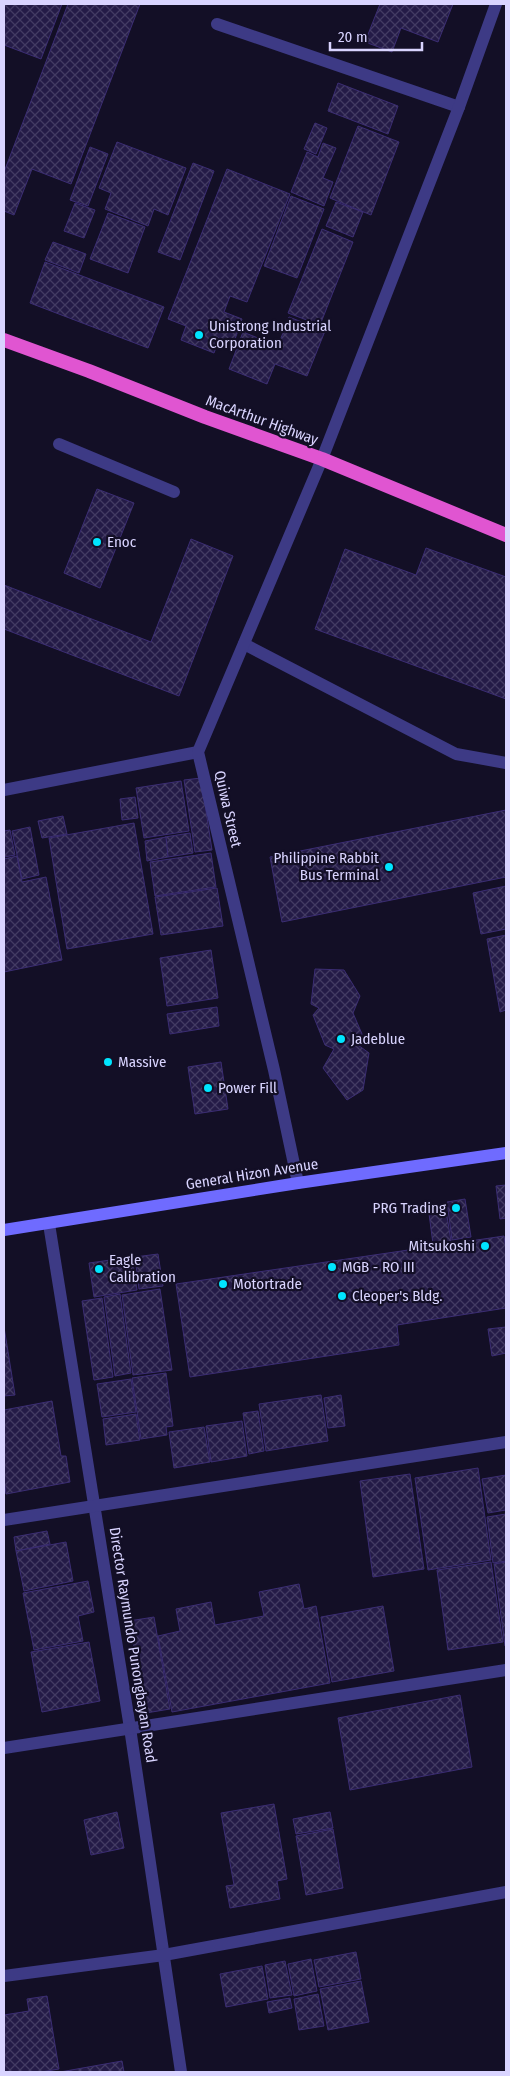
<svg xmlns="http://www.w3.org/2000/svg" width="510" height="2076" font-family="'Fira Sans Condensed',sans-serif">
	<defs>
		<pattern id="building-cross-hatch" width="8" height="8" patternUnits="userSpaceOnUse" patternTransform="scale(1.25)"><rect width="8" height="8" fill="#241b47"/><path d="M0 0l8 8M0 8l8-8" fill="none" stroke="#433b63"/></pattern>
	</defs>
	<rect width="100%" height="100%" fill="#130f26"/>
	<g fill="url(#building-cross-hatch)" stroke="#3b2d73">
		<polygon points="4,4 62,4 41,59 4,45"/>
		<polygon points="68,4 140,4 71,184 32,169 14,215 4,211 4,172"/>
		<polygon points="380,4 453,4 438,42 401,28 392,52 365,42"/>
		<polygon points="338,83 398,106 388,134 328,111"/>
		<polygon points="315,123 327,128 316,154 304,149"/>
		<polygon points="358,126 399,142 371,215 330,198"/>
		<polygon points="117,142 186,168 168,215 154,209 148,226 105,209 111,193 99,188"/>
		<polygon points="323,143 336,148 323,178 333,182 324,206 291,192 307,152 318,157"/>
		<polygon points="90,147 108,154 88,206 70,200"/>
		<polygon points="193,163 214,171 180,260 158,252"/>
		<polygon points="227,169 290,194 247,302 230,296 224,312 242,319 233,345 219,339 214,353 181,340 186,326 168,319"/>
		<polygon points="291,196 324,209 297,278 264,266"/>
		<polygon points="336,202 363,212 353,237 326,226"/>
		<polygon points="75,203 95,210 84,238 64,231"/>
		<polygon points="108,213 145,227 128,273 90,259"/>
		<polygon points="322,229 353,242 320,325 288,313"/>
		<polygon points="53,242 86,254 79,273 45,260"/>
		<polygon points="45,262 164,307 148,348 30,303"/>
		<polygon points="289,317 325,331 307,376 275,364 267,384 229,369 243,332 278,346"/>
		<polygon points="97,489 134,503 100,588 64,573"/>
		<polygon points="191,539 233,556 179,696 4,629 4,585 151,642"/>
		<polygon points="426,548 506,577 506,699 315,629 345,549 416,575"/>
		<polygon points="201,778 212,850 195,852 184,780"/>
		<polygon points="181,781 189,831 144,838 136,788"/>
		<polygon points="135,797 138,818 122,820 120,799"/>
		<polygon points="506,810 506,877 282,922 270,857"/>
		<polygon points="63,816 67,834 42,838 38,821"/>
		<polygon points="134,823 153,934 67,949 49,838"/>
		<polygon points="30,827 39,875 22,879 12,831"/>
		<polygon points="10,830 15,855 4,857 4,831"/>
		<polygon points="190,833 193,853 168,857 165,837"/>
		<polygon points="166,837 168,857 147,861 145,841"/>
		<polygon points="211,853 216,887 155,896 150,862"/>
		<polygon points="17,856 22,882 46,877 62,960 4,972 4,859"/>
		<polygon points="506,886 506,929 481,934 473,893"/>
		<polygon points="217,888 223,926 161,935 155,897"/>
		<polygon points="506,935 506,1010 500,1012 487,939"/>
		<polygon points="211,950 218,998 167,1006 160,958"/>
		<polygon points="315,969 344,970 360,996 353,1013 362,1034 358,1045 369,1053 363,1090 347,1100 323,1068 334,1049 325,1045 313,1015 319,1008 311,1004"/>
		<polygon points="217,1007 219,1026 170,1034 167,1014"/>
		<polygon points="221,1062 228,1109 195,1114 188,1067"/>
		<polygon points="506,1185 506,1218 500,1219 496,1186"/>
		<polygon points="465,1199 471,1237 452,1240 447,1202"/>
		<polygon points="445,1204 451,1241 433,1244 428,1206"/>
		<polygon points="504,1236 506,1249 506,1308 397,1325 399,1345 190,1377 176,1284"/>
		<polygon points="158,1254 163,1286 139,1289 135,1257"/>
		<polygon points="132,1257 137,1290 94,1297 89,1263"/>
		<polygon points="160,1289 172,1370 133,1375 122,1295"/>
		<polygon points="120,1294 131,1373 115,1376 104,1297"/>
		<polygon points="102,1298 113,1377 94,1380 82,1301"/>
		<polygon points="4,1327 15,1395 4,1396"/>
		<polygon points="506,1327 506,1353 492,1356 488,1329"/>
		<polygon points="166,1373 173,1426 166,1427 167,1435 141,1439 132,1378"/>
		<polygon points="131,1379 136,1412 102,1417 97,1384"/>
		<polygon points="321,1395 328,1441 266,1451 259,1404"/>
		<polygon points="341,1395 345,1426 328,1428 324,1398"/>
		<polygon points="52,1401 61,1456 66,1456 70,1482 6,1494 4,1480 4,1410"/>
		<polygon points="258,1411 264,1451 249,1454 243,1413"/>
		<polygon points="136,1414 140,1440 106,1445 103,1419"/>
		<polygon points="242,1421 247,1456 211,1462 206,1426"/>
		<polygon points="204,1427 210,1462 174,1468 169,1432"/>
		<polygon points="478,1468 491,1560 428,1570 415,1478"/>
		<polygon points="410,1474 424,1569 373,1577 360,1481"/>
		<polygon points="506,1475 506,1510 488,1513 482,1479"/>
		<polygon points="506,1514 506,1561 493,1563 487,1517"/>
		<polygon points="47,1531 50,1544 16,1551 14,1537"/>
		<polygon points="66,1542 73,1581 24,1591 16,1551"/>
		<polygon points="491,1562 503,1642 448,1650 437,1570"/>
		<polygon points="506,1562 506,1646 505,1646 494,1564"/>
		<polygon points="88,1581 94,1612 78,1616 83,1641 34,1650 23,1593"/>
		<polygon points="299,1584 304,1609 316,1606 330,1683 172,1712 158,1636 180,1631 176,1609 211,1602 215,1625 264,1616 259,1592"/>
		<polygon points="383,1606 394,1671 332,1682 321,1617"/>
		<polygon points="154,1617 170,1709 146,1713 129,1621"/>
		<polygon points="89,1642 100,1701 42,1712 31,1652"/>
		<polygon points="460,1695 472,1767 350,1790 338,1718"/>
		<polygon points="274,1804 287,1879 277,1881 280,1899 230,1908 226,1886 234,1885 221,1813"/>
		<polygon points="117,1812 124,1848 91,1855 84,1820"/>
		<polygon points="330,1812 333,1828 296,1834 293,1819"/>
		<polygon points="333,1829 343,1888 306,1895 296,1836"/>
		<polygon points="356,1952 361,1979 319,1987 314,1960"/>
		<polygon points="311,1959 317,1991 294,1996 288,1964"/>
		<polygon points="285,1961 292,1995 270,1998 265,1965"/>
		<polygon points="262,1966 268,1999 226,2007 220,1974"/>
		<polygon points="361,1981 369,2022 328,2030 320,1989"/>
		<polygon points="318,1994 324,2026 299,2030 294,1999"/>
		<polygon points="47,1996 59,2069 41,2072 4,2072 4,2015 29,2011 27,1999"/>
		<polygon points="290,1998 292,2008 269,2013 267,2002"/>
		<polygon points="122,2061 124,2072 60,2072"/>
	</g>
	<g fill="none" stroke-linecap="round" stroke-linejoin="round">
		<g stroke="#3d3a85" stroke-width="12">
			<polyline points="217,24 459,107"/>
			<polyline points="59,444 174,492"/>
			<polyline points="244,644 456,754 506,763"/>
		</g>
		<g stroke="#3d3a85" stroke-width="12">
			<polyline points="4,790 198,752"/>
			<polyline points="298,1183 274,1070 198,752 322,459 459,107 496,4"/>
			<polyline points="49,1224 130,1728 181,2072"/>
			<polyline points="4,1520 506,1442"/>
			<polyline points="4,1748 506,1670"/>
			<polyline points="4,1976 164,1955 506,1892"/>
		</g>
		<polyline stroke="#6f6bff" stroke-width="12" points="4,1230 298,1183 506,1153"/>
		<polyline stroke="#e055d1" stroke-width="14" points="4,340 89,371 205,417 322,459 506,535"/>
	</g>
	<g fill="#00e5ff" stroke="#130f26" stroke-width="2">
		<circle cx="199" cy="335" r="5"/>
		<circle cx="97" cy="542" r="5"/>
		<circle cx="389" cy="867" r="5"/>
		<circle cx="341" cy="1039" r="5"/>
		<circle cx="108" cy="1062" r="5"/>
		<circle cx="208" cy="1088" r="5"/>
		<circle cx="456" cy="1208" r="5"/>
		<circle cx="485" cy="1246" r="5"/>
		<circle cx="332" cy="1267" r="5"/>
		<circle cx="99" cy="1269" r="5"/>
		<circle cx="223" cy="1284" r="5"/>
		<circle cx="342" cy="1296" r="5"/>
	</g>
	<g text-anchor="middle" stroke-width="4.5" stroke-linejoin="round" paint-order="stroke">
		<g font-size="15" fill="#d9d4ff" stroke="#130f26" text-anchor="start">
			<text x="209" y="331">Unistrong Industrial<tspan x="209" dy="17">Corporation</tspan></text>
			<text x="107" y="547">Enoc</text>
			<text x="379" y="863" text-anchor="end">Philippine Rabbit<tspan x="379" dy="17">Bus Terminal</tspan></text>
			<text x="351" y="1044">Jadeblue</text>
			<text x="118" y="1067">Massive</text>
			<text x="218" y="1093">Power Fill</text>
			<text x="446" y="1213" text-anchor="end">PRG Trading</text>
			<text x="475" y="1251" text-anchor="end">Mitsukoshi</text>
			<text x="109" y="1265">Eagle<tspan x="109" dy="17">Calibration</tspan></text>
			<text x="342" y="1272">MGB - RO III</text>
			<text x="233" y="1289">Motortrade</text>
			<text x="352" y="1301">Cleoper's Bldg.</text>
		</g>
		<g font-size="15" fill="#d9d4ff" stroke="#130f26">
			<text transform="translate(262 420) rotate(20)" y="5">MacArthur Highway</text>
			<text transform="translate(228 809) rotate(77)" y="5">Quiwa Street</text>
			<text transform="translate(252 1174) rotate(-9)" y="5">General Hizon Avenue</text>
			<text transform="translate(133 1645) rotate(81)" y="5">Director Raymundo Punongbayan Road</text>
		</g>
	</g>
	<rect width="510" height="2076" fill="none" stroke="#d9d4ff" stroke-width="10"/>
	<path d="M330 42v8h92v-8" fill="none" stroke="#d9d4ff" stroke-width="2.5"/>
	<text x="338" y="42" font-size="15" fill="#d9d4ff" stroke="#130f26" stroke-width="4" paint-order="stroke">20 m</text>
</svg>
